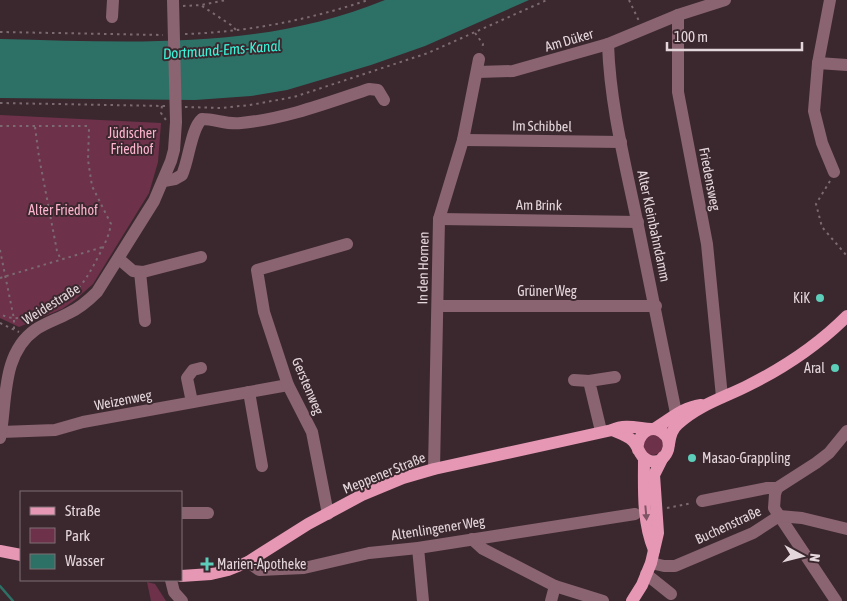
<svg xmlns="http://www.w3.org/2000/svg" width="847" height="601" font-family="'Asap Condensed',sans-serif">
	<rect width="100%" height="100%" fill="#3b282f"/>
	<g fill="#6e314a">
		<polygon points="0,115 161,123 158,162 149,193 93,284 75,300 62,309 19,327 0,318"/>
		<circle cx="653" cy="445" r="10"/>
		<polygon points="147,582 155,584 166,601 151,601"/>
	</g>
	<path fill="#2d7166" d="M385,0H529L425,46L371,65L287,90L251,96L195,100L0,98V39C133,42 259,51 385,0Z"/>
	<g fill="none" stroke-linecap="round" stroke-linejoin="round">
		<polyline stroke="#2d7166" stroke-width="2.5" points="0,586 13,601"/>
		<g stroke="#7b6a70" stroke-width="2" stroke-dasharray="2.5 4" stroke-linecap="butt">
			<polyline points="629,0 639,21"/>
			<polyline points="183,6 201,5 226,0"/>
			<polyline points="202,6 231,25 236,30"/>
			<polyline points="0,32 163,35"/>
			<polyline points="475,33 483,44 482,50"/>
			<path d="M185,34C248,32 308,20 368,0"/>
			<polyline points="0,103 165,106"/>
			<polyline points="162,106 161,113 166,120"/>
			<polyline points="185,107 221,108 250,105 294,97 428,53 547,0"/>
			<path d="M0,126H87L89,128L88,160L92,186L111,224C109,236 104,246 98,257C82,288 74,298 41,311C25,317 16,322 0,314"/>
			<polyline points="35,127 39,157 57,251 61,260"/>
			<polyline points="830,181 816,204 822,227 847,256"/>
			<polyline points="0,250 14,319 14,330"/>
			<polyline points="0,278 103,247"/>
			<polyline points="0,323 19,332"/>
			<polyline points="667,508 692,503"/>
		</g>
		<g stroke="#8a6471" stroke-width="12">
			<polyline points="830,0 818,63 814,111 822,143 834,172"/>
			<polyline points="112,17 113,0"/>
			<path d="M608,44C610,103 624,159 636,216C650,282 663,348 676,413"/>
			<polyline points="818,63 847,65"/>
			<polyline points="477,72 513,71 608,44 678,15"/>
			<polyline points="463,140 621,142"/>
			<path d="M164,181L175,179L182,175C189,160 191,128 202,119C216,119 227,125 241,123C285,119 327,103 369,89L378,90L384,100"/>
			<polyline points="439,219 638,222"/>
			<polyline points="119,259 133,271 143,272 201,257"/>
			<polyline points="140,272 145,321"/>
			<polyline points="438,306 656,306"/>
			<polyline points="574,380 589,381"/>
			<polyline points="249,392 262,466"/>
			<polyline points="722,397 707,244 678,92 678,15 725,0"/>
			<polyline points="192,402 187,378 193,370 201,368"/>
			<polyline points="601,431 589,381 615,377"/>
			<polyline points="1,432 55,430 83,422 288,385"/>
			<path d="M0,438C7,403 1,354 35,330C45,323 58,319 69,313C80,308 89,300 97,292L154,201L171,161L174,150L176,122L173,0"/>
			<polyline points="434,469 439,219 463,140 479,59"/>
			<polyline points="777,488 775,494 774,508 836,601"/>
			<polyline points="702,501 767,488 777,488 816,463 829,453 847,431"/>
			<polyline points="181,513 208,513"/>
			<polyline points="328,514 312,432 288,385 264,312 257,270 347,244"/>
			<polyline points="472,539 483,549 555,586 603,601"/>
			<polyline points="418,548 423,601"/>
			<polyline points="248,562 259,570 304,568 369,553 418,548 635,514"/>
			<polyline points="651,563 664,566 675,566 753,533 779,516 802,518 847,529"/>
			<polyline points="646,574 671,594"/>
			<polyline points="171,580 174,592 182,601"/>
			<polyline points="551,601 555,586"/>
		</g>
		<g stroke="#e697b4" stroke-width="12">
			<path d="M654,429C671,419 681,408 701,405"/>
			<path d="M612,430C619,433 627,435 633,441C639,447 639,458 650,461C666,465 676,442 662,432C649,423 636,436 638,450"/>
			<path d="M669,444C670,436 672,429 678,424C698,405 726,397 749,385C785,367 819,344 847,316"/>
			<path d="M644,458C644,489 642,521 654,550"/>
			<polyline points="0,551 21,555"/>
			<path d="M181,576L211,574L228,570L248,562L308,524L362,495L403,478L434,469L612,430C625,424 637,428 651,429"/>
			<polyline points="632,601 642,585 651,563 658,533 654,475 663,457"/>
		</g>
	</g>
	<defs><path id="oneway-solid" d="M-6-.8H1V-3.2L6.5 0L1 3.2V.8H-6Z" transform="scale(1.25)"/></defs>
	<use fill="#7f5464" href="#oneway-solid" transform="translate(646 513) rotate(85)"/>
	<g fill="#5cceba" stroke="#3b282f" stroke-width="2">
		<circle cx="820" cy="298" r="5"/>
		<circle cx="835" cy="368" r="5"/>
		<circle cx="692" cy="458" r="5"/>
		<path d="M204.5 556.5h5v5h5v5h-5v5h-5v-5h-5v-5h5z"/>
	</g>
	<g text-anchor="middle" stroke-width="4" stroke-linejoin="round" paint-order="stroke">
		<g font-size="14" fill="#e4d7db" stroke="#3b282f">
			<text transform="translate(569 40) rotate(-16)" y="5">Am Düker</text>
			<text transform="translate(542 126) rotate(1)" y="5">Im Schibbel</text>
			<text transform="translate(710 179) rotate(79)" y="5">Friedensweg</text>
			<text transform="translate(539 205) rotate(1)" y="5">Am Brink</text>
			<text transform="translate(654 226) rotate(78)" y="5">Alter Kleinbahndamm</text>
			<text transform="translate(423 268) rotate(-89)" y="5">In den Hornen</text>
			<text x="547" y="296">Grüner Weg</text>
			<text transform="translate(51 304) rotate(-32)" y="5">Weidestraße</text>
			<text transform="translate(308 386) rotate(67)" y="5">Gerstenweg</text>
			<text transform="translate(123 400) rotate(-11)" y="5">Weizenweg</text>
			<text transform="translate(384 473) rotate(-22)" y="5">Meppener Straße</text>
			<text transform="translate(728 525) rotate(-25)" y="5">Buchenstraße</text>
			<text transform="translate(438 528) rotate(-9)" y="5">Altenlingener Weg</text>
		</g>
		<g font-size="14" fill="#fdb4ce" stroke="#3b282f">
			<text x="132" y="138">Jüdischer<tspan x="132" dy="16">Friedhof</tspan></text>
			<text x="63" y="215">Alter Friedhof</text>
		</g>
		<g font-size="14" fill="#e4d7db" stroke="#3b282f" text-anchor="end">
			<text x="810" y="303">KiK</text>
			<text x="825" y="373">Aral</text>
			<text x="702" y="463" text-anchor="start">Masao-Grappling</text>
			<text x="217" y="569" text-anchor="start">Marien-Apotheke</text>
		</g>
		<g font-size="15" font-style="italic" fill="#38f6da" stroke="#3b282f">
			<text transform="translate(222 50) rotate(-4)" y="5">Dortmund-Ems-Kanal</text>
		</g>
	</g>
	<rect x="20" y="491" width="162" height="90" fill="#3b282f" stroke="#7f6e74"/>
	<rect x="30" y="507" width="25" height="8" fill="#e697b4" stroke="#7f6e74"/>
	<text x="65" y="516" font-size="15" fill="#e4d7db">Straße</text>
	<rect x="30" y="528" width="25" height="15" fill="#6e314a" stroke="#7f6e74"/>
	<text x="65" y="541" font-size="15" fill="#e4d7db">Park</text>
	<rect x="30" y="554" width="25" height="15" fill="#2d7166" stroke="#7f6e74"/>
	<text x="65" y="566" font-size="15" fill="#e4d7db">Wasser</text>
	<g transform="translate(802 556) rotate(97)" stroke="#3b282f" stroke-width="4" paint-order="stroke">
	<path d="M0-4L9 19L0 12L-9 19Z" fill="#e4d7db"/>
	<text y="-8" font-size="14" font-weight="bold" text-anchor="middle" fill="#e4d7db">N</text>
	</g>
	<path d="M667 42v8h135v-8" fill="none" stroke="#e4d7db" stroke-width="2.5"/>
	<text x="674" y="42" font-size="15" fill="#e4d7db" stroke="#3b282f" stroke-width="4" paint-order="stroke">100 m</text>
</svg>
